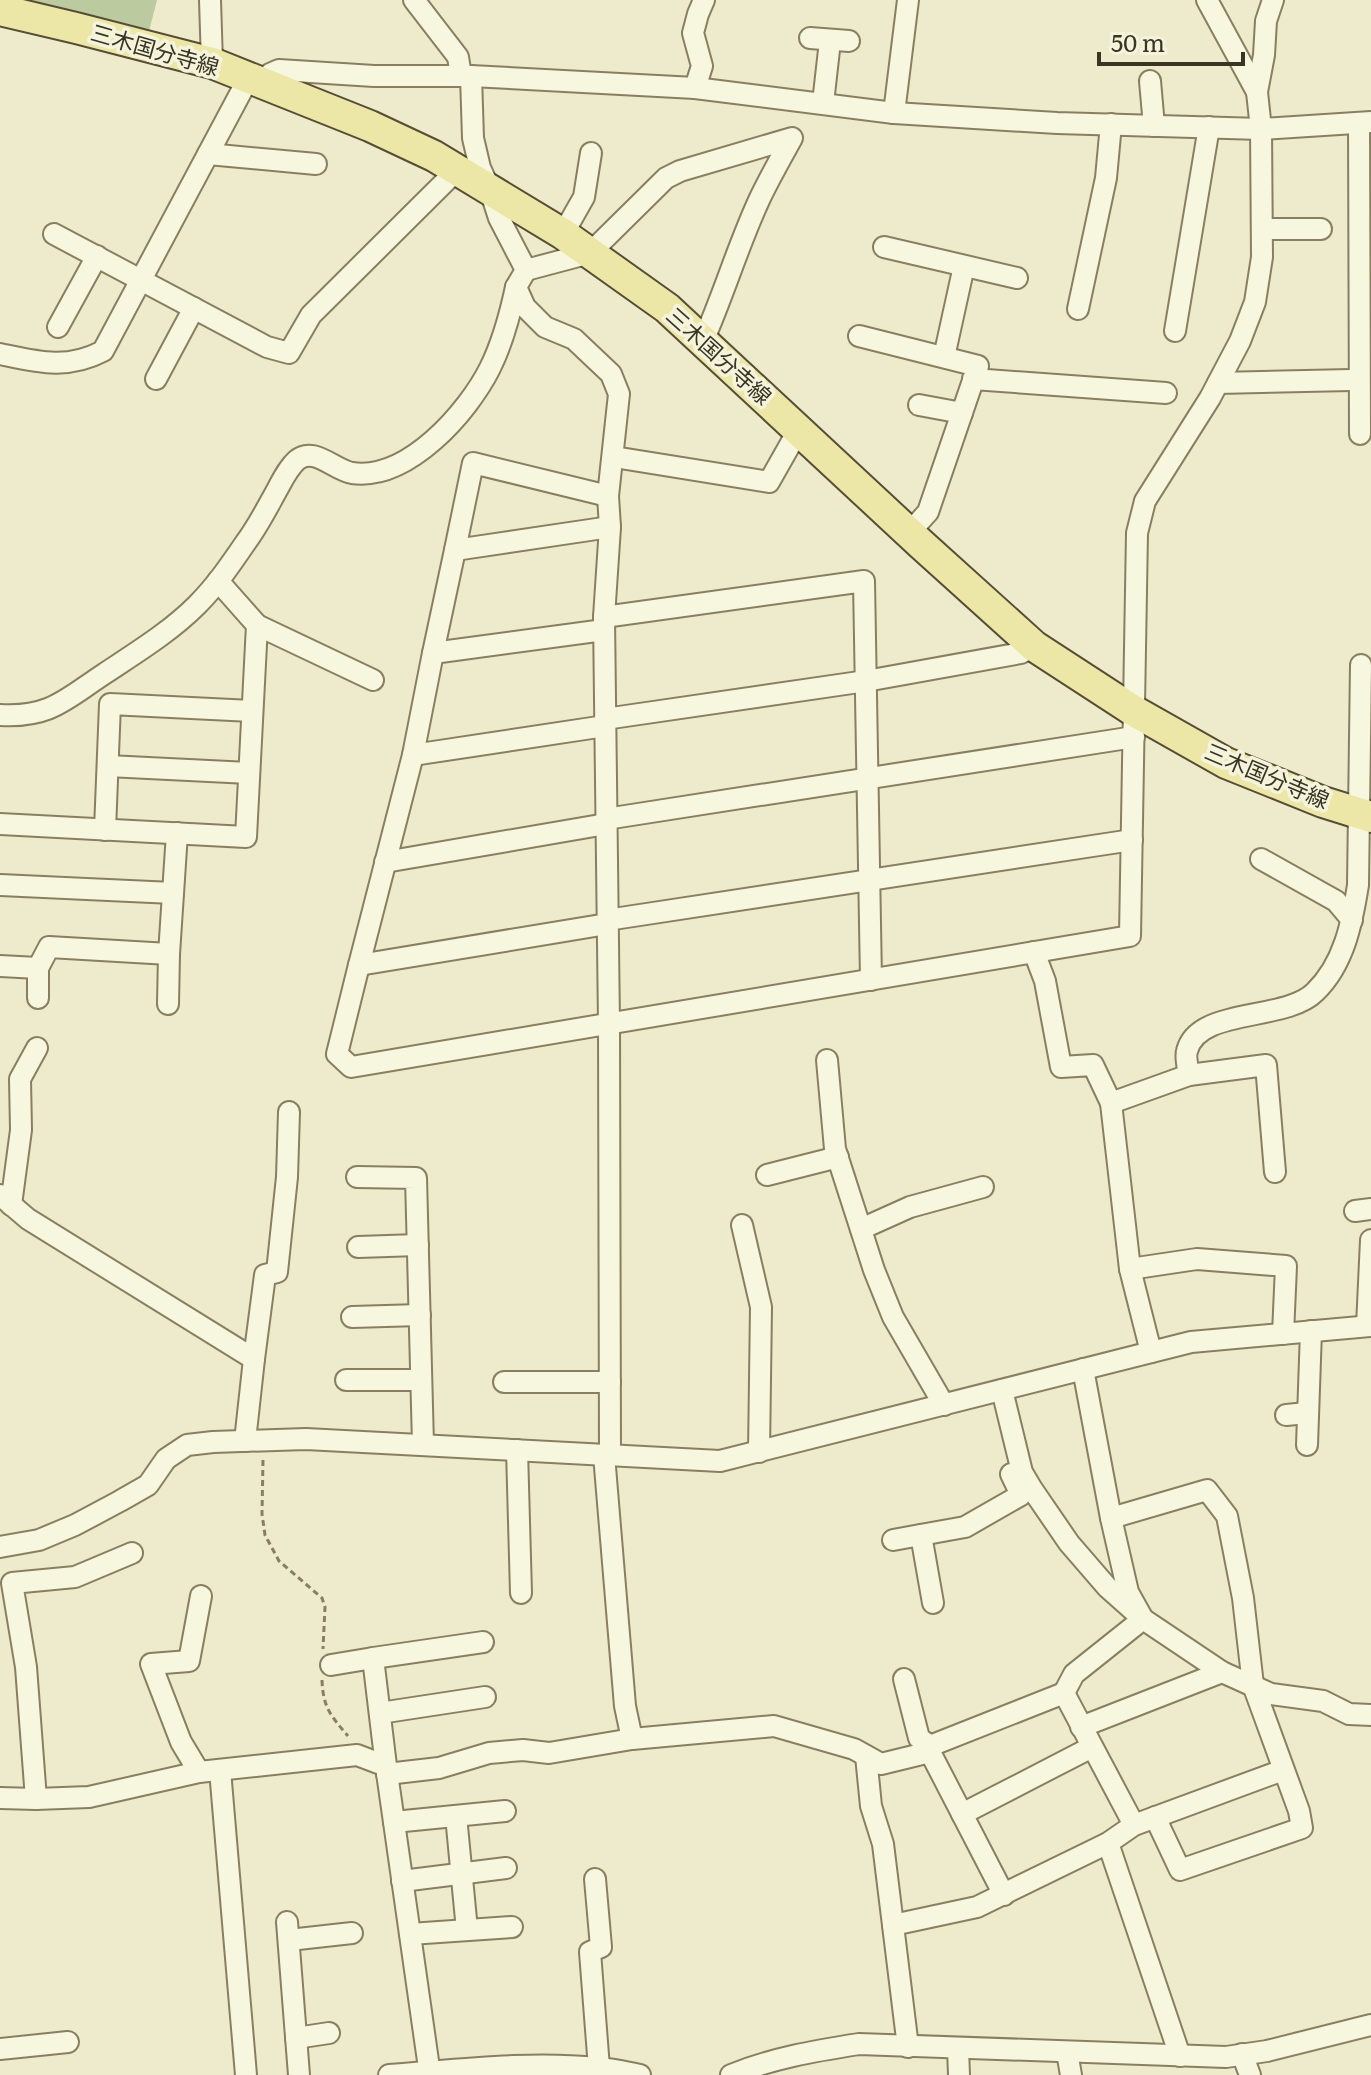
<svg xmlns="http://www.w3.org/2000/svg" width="1371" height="2075" font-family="Literata,'Noto Sans JP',serif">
	<rect width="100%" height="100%" fill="#edebcb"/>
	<polygon fill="#bbca9f" points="21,0 157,0 149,31 97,20"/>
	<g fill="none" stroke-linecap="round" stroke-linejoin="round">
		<g stroke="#897f60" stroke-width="24">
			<g id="minor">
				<polyline points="210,0 212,63"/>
				<polyline points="414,0 458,57 461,76"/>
				<polyline points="1207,0 1257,92"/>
				<polyline points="810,38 849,41"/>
				<polyline points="471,76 473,138 480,168 490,190 499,218 526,270 516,287 525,307 545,327 574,339 611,374 619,394 608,496 610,527 604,617 609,1024 610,1455"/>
				<polyline points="1150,81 1154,126"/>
				<polyline points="261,83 270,74 279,70 374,76 471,76 695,88 894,113 1057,123 1261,129 1371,122"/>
				<polyline points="695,88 702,66 693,33 698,14 704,0"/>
				<polyline points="823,103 830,41"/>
				<polyline points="894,113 908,0"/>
				<polyline points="1359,123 1360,434"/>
				<polyline points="208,154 316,164"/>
				<polyline points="1262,229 1321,229"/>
				<polyline points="54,234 267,347 289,353 311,315 457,170"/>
				<polyline points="563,234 584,197 591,153"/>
				<polyline points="884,247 1017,278"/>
				<path d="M526,270L590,253L666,178L680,171L792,138C781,158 770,177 760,198C738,245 724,294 703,341"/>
				<polyline points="1078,309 1106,178 1111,124"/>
				<polyline points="58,327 97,256"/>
				<polyline points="1175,331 1209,127"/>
				<polyline points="859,336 978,366 928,512 909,533"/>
				<path d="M0,354C38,362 67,370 103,351L248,79"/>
				<polyline points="944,357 964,266"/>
				<polyline points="156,379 194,308"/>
				<polyline points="973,379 1166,393"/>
				<polyline points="1218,383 1351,380"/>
				<polyline points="919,405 962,413"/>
				<polyline points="614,457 769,482 799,429"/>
				<polyline points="608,496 473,463 455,550 610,527"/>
				<polyline points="455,550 433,653 604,630"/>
				<polyline points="604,617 864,581 871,980"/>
				<polyline points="257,625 373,680"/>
				<polyline points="433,653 413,755 605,726"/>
				<path d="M0,715C50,718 66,699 104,674C137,652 170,632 197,605C216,586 231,564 246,542C258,526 267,508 277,490C283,479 288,468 297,460C314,446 334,470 352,473C408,481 468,412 490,368C503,342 510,315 516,287"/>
				<polyline points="605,719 866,681 1021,653 1034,646"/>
				<polyline points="413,755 359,965 607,924"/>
				<polyline points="108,766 249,773"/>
				<polyline points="606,819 1134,737"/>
				<polyline points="0,824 246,837 257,625 218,581"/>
				<polyline points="105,830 110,704 252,711"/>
				<polyline points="1261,859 1336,901 1352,920"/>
				<polyline points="385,862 606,824"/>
				<polyline points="0,885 173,893"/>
				<polyline points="607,920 1132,840"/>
				<polyline points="1034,952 1045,981 1061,1067 1093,1065 1111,1103 1189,1075 1266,1065 1275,1172"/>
				<polyline points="359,965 337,1054 351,1067 1130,936 1137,533 1145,501 1210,398 1240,341 1255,302 1262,257 1261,129 1257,92 1264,55 1266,21 1273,0"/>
				<polyline points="0,966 38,968"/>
				<polyline points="38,998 38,968 49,947 169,954"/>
				<polyline points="168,1004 169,954 177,833"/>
				<polyline points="827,1060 835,1149 874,1270 893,1317 944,1405"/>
				<path d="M1189,1075C1188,1068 1185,1057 1187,1051C1198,1007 1285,1022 1315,992C1344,964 1352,923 1358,885L1361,665"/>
				<polyline points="1111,1103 1130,1269 1151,1352"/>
				<polyline points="767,1175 838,1157"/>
				<polyline points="357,1177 416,1178 423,1444"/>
				<polyline points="0,1195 28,1219 254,1359 245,1441"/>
				<polyline points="11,1205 21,1130 20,1079 37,1048"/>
				<polyline points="1355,1211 1371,1209"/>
				<polyline points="742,1225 761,1307 759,1452"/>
				<polyline points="861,1229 910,1207 983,1187"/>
				<polyline points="358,1247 418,1245"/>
				<polyline points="1130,1269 1197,1259 1286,1266 1283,1334"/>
				<polyline points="352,1317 420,1315"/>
				<polyline points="1367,1326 1371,1240"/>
				<polyline points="254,1359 265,1275 277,1272 287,1177 289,1112"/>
				<polyline points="1083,1369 1111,1518"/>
				<polyline points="346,1380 421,1380"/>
				<polyline points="504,1382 610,1382"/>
				<polyline points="1002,1390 1022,1472 1032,1489 1069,1543 1107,1587 1143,1619 1222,1672 1271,1694 1323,1701 1349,1714 1371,1715"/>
				<polyline points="1286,1415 1307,1413"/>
				<polyline points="1307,1445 1311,1331"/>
				<polyline points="517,1450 521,1593"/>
				<polyline points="604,1455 625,1706 632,1739"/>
				<polyline points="921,1535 933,1603"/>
				<polyline points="893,1540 965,1527 1021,1495 1011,1474"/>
				<polyline points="0,1547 39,1540 75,1525 120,1501 148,1485 166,1459 187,1445 213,1442 306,1439 720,1461 1191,1342 1371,1326"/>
				<polyline points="1143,1619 1128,1592 1111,1518 1207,1490 1227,1516 1243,1598 1253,1685 1299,1811 1302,1828 1180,1870 1155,1817"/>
				<polyline points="373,1658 483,1642"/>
				<polyline points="331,1665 373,1658 386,1766"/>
				<polyline points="904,1679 919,1738 930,1746"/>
				<polyline points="1064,1693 1074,1674 1143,1619"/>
				<polyline points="380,1713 485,1697"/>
				<polyline points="1081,1727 1222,1672"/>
				<polyline points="866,1756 871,1806 883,1844 908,2047"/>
				<polyline points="220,1770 246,2075"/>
				<polyline points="199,1772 181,1742 151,1664 189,1661 201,1596"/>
				<polyline points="387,1774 439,1768 489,1753 523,1750 549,1753 632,1739 774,1726 854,1749 881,1764 930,1752"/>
				<polyline points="0,1798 36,1799 89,1797 199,1772 357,1755 386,1766 430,2075"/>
				<polyline points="36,1799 26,1667 12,1583 75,1577 132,1553"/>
				<polyline points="962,1814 1092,1747"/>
				<polyline points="456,1816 467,1930"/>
				<polyline points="394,1822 505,1811"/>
				<polyline points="1108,1843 1180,2056"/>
				<polyline points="595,1879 601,1947 590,1952 599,2068"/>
				<polyline points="402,1881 506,1868"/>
				<polyline points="1004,1895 930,1752 930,1746 1064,1693 1134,1825"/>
				<polyline points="287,1922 299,2075"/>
				<polyline points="893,1925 977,1907 1108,1843 1134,1825 1283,1770"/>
				<polyline points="410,1934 512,1927"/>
				<polyline points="289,1940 352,1933"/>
				<polyline points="296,2038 329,2033"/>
				<polyline points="0,2049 68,2042"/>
				<polyline points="958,2049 959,2075"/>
				<polyline points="1067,2052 1071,2075"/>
				<polyline points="1242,2054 1250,2075"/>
				<path d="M389,2075C458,2070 528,2061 598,2068C612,2069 626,2072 640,2075"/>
				<path d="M731,2075C773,2058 814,2051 859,2044L1226,2057L1267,2051L1371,2025"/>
			</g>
		</g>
		<g stroke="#574d34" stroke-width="34">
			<polyline id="primary" points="0,10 76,28 212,63 370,126 434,156 563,234 667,308 921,544 1034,646 1134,711 1226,763 1323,802 1371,817"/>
		</g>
		<g stroke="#897f60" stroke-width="3" stroke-dasharray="6 4" stroke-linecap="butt">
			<polyline points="263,1460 262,1514 265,1535 279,1561 322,1598 325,1607 323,1649"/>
			<path d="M322,1680C323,1708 331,1716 348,1736"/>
		</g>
		<use href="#minor" stroke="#f7f6df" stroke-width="20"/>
		<use href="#primary" stroke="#ece7a7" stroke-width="30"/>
	</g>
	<g text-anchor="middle" stroke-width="7" stroke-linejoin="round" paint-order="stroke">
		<g font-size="22" fill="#3a3423" stroke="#f4f3db">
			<text transform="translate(155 50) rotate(16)" y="8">三木国分寺線</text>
			<text transform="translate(719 356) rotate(42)" y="8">三木国分寺線</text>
			<text transform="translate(1267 776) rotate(23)" y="8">三木国分寺線</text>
		</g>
	</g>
	<path d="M1099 52v12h144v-12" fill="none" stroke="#3a3423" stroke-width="4"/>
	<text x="1111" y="52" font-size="24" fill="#3a3423" stroke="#f4f3db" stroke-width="6" paint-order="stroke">50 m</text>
</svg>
